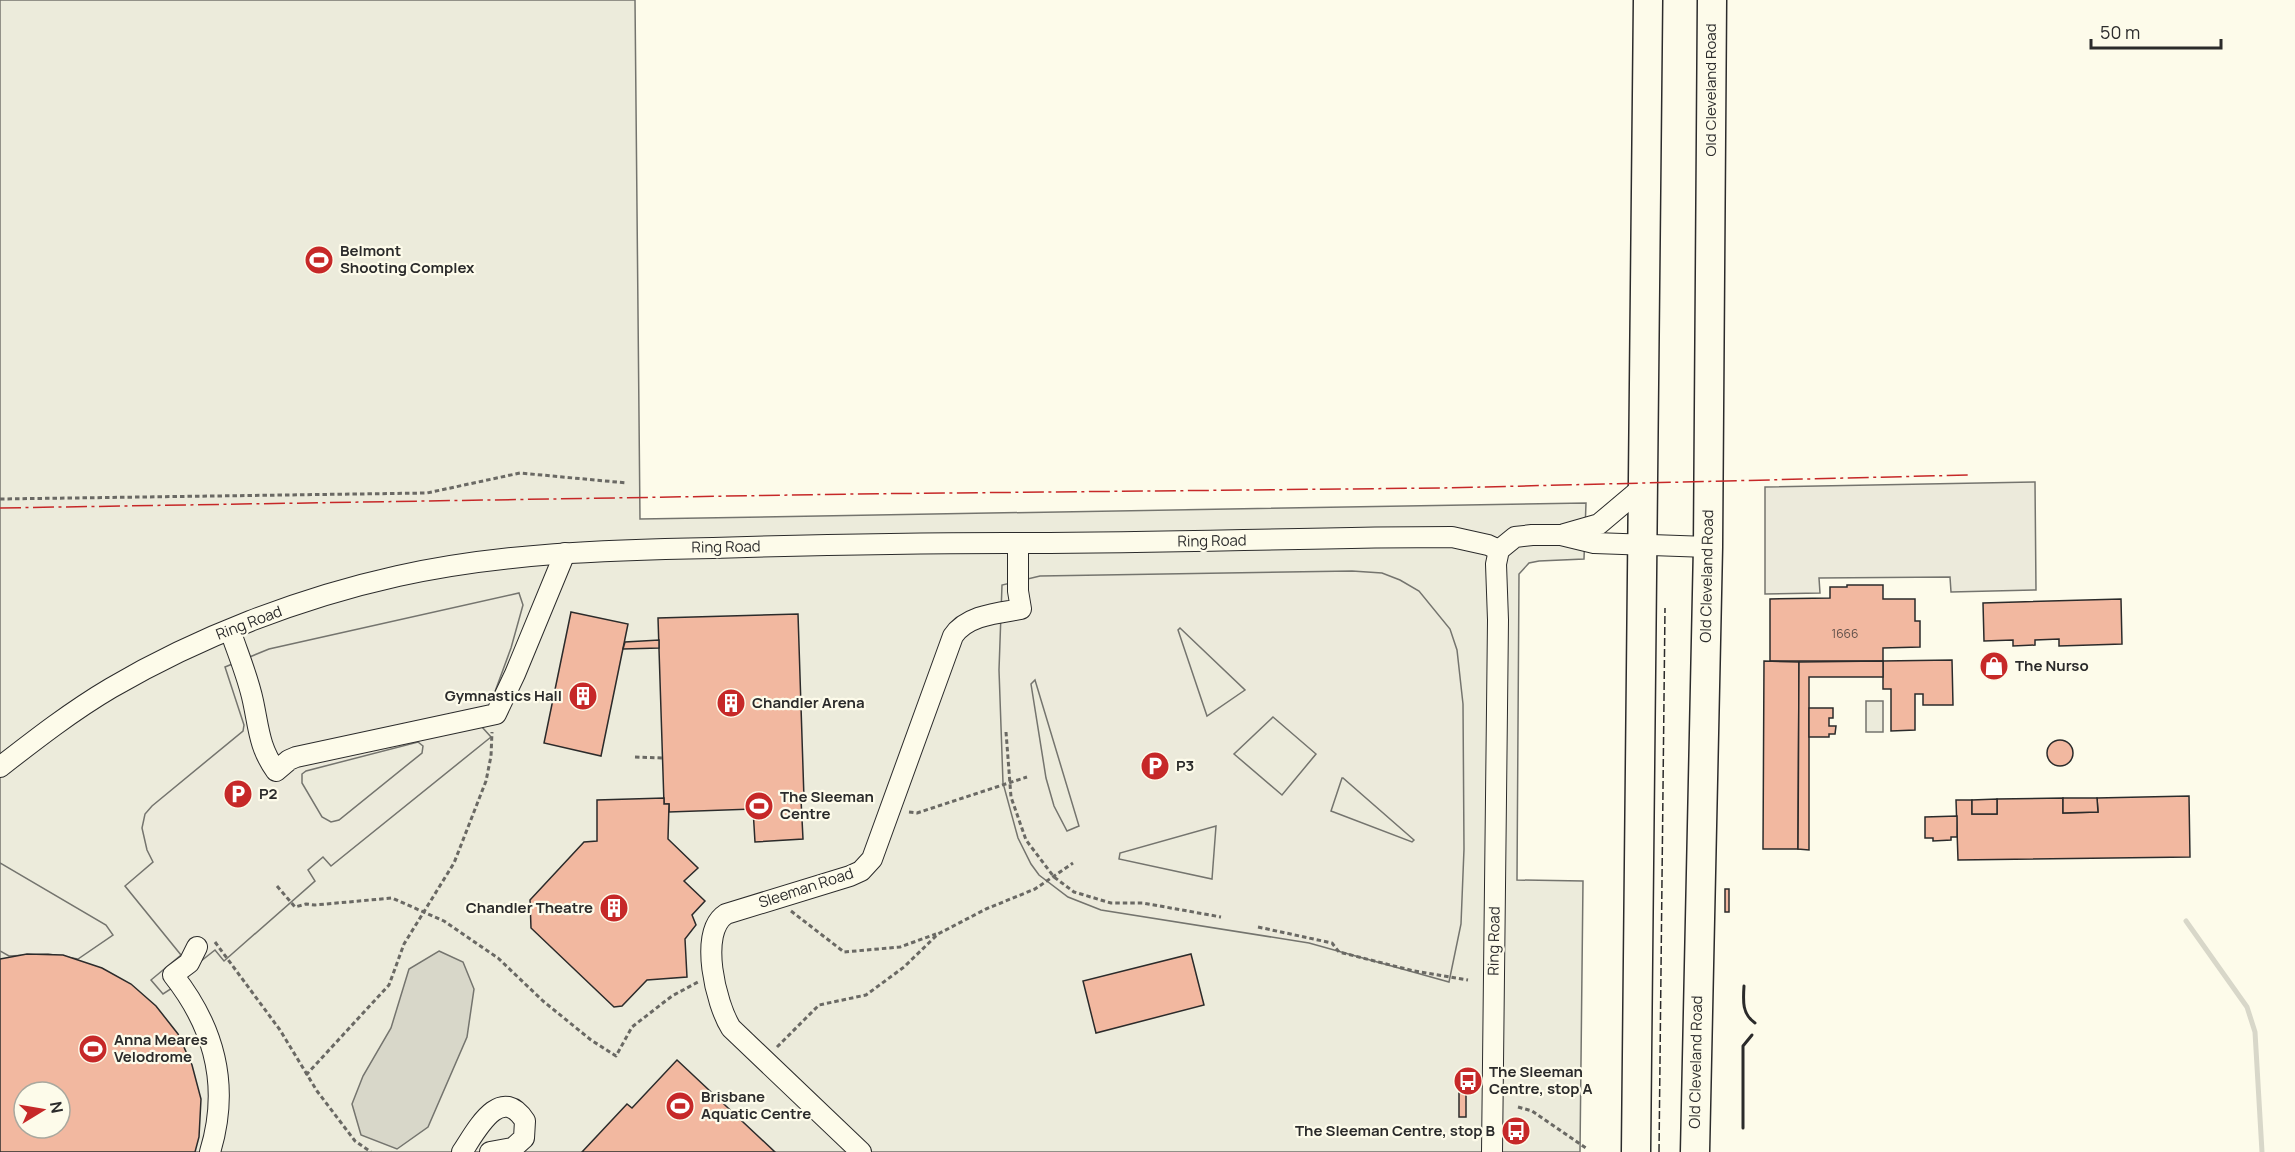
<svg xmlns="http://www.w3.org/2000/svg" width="2295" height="1152" font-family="Manrope,sans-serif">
	<rect width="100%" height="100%" fill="#fdfbea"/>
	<g fill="#ecebdb" stroke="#74746e" stroke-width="1.5" fill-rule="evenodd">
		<path d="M0,0H635L640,519L1586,503L1584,559L1539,561L1529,563L1519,574L1517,880L1583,881L1580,1152H0ZM24,1092H60V1128H24Z"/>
		<rect x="1866" y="701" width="17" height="31"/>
	</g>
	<g fill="#eceadb" stroke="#74746e" stroke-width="1.5" fill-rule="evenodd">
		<polygon points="2035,482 2036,590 1951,592 1950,577 1819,578 1820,593 1765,594 1765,487"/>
		<path d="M1352,571L1382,573L1400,580L1419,591L1450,629L1457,650L1463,704L1464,849L1461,924L1449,982L1309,943L1101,910L1068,897L1039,875L1031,864L1018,838L1003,783L999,670L1002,585L1040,576ZM1180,628L1245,690L1207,716L1178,630ZM1035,680L1079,826L1067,831L1054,806L1046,778L1031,684ZM1273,717L1316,754L1282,795L1234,754ZM1342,778H1343L1414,840L1412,842L1331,811ZM1216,826L1212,879L1119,859L1120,853Z"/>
		<path d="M519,593L523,605L511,648L482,727L491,737L331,866L323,857L308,870L315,881L224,961L215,950L191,969L186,979L163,994L151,980L181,955L125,886L153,862L147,850L142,828L145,814L152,806L243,731L244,725L225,667L269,649ZM418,742L423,746L422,753L339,820L331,822L322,817L302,783V774L306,771Z"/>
		<polygon points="0,863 106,925 113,935 78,959 48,954 9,956 0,951"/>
	</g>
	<polygon fill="#d8d7c9" stroke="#74746e" stroke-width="1.5" points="439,951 463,962 474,989 467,1037 428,1127 397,1149 361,1135 352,1104 363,1076 391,1028 409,969"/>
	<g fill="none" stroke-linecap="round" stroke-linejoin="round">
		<polyline stroke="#d8d7c9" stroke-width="5" points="2186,921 2247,1007 2255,1032 2262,1152"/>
	</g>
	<g fill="#f2b8a0" stroke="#2b2b2b" stroke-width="1.5" fill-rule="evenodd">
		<polygon points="1847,585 1883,585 1883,599 1915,599 1915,621 1920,621 1920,647 1883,648 1883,661 1770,661 1770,599 1830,598 1830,587 1847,587"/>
		<polygon points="2121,599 2122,644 2059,646 2059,639 2035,640 2035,645 2013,646 2013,640 1984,641 1983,603"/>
		<polygon points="571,612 628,624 601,756 544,743"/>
		<polygon points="798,614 804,799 801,799 803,839 755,842 753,809 669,812 669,804 664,804 658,618"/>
		<polygon points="659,640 659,648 623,649 625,642"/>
		<polygon points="1952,660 1953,705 1923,705 1923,694 1915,694 1915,730 1891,731 1891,689 1883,689 1883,661"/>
		<polygon points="1764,661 1799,662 1798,849 1763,849"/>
		<polygon points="1883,661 1883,677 1809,677 1809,850 1798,849 1799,662"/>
		<polygon points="1809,708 1833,708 1833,718 1829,718 1829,726 1836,726 1835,734 1829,734 1829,737 1809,737"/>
		<circle cx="2060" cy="753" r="13"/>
		<polygon points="2189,796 2190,857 1958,860 1956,800 1972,800 1972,814 1997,814 1997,799 2063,798 2063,813 2098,812 2097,798"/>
		<polygon points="664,798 664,804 669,804 668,839 698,868 684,881 705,901 692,915 696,925 685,939 687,977 647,980 622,1006 614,1007 531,928 530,900 584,842 597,841 597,800"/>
		<polygon points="2063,798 2097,798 2098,812 2063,813"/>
		<polygon points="1997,799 1997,814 1972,814 1972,800"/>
		<polygon points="1957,816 1957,837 1951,837 1951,840 1933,841 1933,838 1925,838 1925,817"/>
		<rect x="1725" y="889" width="4" height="23"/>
		<path d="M27,954L63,955L102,968L131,984L156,1006L178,1034L192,1065L201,1099L199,1137L195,1152H0V959ZM24,1092H60V1128H24Z"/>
		<polygon points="1191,954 1204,1005 1096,1033 1083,981"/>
		<polygon points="677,1060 775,1152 582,1152 627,1104 632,1108"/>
		<rect x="1459" y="1093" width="7" height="24"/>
	</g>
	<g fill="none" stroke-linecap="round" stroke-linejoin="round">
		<g stroke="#2b2b2b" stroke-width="22">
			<g id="minor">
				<polyline points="1564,534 1599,524 1643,487"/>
				<path d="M230,630C238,654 248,677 253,701C259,729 259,747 276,771L289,760L296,757L496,714L515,674L565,553"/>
				<path d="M0,767C36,739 72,711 111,688C198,637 299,598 398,576C501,553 607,550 713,548C811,545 909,543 1007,543C1155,544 1303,537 1452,537L1488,545L1499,550"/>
				<path d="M197,947L189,963L173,975C215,1028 230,1087 210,1152"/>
				<path d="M462,1152C475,1133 500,1082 525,1121L524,1138L513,1148L490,1152"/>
				<path d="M861,1152L731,1028C716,1004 698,932 726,914L850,876L861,871L872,859L953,636C967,615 998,613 1021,609L1018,591V543"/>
				<polyline points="1492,1152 1498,620 1496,564 1499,550 1515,537 1532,535 1561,535 1594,543 1708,547"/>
			</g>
		</g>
		<g stroke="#2b2b2b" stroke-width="31">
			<g id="highway">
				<polyline points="1636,1152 1648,0"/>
				<polyline points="1695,1152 1708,547 1712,0"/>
			</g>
		</g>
		<g stroke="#6a6964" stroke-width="3" stroke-dasharray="4.5 3" stroke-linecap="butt">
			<polyline points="0,499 427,493 520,473 627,483"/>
			<polyline points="1006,732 1011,797 1026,840 1054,877 1074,892 1111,903 1143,903 1221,917"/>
			<polyline points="635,757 663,758"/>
			<polyline points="909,812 917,813 1027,777"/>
			<polyline points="277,886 295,907 306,904 315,905 392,898 444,921 498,958 543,1001 591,1040 616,1056 632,1027 672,996 698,982"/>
			<polyline points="791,911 844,952 900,947 936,934"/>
			<polyline points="1258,927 1332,943 1339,952 1414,971 1468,980"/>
			<polyline points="215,942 280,1030 317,1091 355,1141 371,1152"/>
			<polyline points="777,1047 819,1005 866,995 904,967 938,934 986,909 1035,889 1073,863"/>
			<polyline points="306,1075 389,985 404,944 454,863 486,781 491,756 492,732"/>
			<polyline points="1518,1107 1532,1111 1586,1148"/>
		</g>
		<use href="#minor" stroke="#fdfbea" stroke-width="20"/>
		<use href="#highway" stroke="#fdfbea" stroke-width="28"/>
		<polyline stroke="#2b2b2b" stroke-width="1.5" stroke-dasharray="8 3" stroke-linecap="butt" points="1659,1152 1665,608"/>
		<g stroke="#2b2b2b" stroke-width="3">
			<path d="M1744,986C1743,1001 1742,1014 1755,1023"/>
			<polyline points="1743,1128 1743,1046 1752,1035"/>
		</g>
		<polyline stroke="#c62828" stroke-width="1.5" stroke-dasharray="21 4.5 3 4.5" stroke-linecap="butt" points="0,508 854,494 1442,488 1969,475"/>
	</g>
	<defs>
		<g id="stadium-disc" transform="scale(1.5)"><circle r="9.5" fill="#c62828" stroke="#fdfbea"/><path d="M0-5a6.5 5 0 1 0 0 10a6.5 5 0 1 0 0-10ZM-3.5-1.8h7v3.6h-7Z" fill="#fff"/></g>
		<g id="shop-disc" transform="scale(1.5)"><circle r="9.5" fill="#c62828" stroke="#fdfbea"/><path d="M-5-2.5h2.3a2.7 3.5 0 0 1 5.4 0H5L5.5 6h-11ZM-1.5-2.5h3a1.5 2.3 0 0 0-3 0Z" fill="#fff"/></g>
		<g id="building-disc" transform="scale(1.5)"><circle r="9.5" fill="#c62828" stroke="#fdfbea"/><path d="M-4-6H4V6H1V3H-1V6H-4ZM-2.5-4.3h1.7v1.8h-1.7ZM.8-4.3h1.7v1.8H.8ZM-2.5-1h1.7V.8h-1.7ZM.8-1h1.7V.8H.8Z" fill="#fff"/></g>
		<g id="parking-disc" transform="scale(1.5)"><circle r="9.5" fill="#c62828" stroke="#fdfbea"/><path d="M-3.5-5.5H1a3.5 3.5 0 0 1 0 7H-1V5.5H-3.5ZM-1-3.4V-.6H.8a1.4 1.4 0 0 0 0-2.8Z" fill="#fff"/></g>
		<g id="bus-disc" transform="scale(1.5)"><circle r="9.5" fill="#c62828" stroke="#fdfbea"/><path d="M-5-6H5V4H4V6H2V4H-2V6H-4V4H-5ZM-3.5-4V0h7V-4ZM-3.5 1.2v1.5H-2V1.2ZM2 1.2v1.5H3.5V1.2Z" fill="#fff"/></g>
	</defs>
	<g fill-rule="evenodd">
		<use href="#stadium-disc" x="319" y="260"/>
		<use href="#shop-disc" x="1994" y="666"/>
		<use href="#building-disc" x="583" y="696"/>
		<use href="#building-disc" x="731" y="703"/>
		<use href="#parking-disc" x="1155" y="766"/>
		<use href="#parking-disc" x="238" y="794"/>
		<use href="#stadium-disc" x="759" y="806"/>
		<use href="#building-disc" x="614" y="908"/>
		<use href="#stadium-disc" x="93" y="1049"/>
		<use href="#bus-disc" x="1468" y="1081"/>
		<use href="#stadium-disc" x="680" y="1106"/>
		<use href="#bus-disc" x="1516" y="1131"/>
	</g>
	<g text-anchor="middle" stroke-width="4.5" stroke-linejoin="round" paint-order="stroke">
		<g font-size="12" fill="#5d4e48">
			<text x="1845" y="638">1666</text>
		</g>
		<g font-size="15" fill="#2b2b2b" stroke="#fdfbea">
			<text transform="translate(1711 90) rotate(-90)" y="5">Old Cleveland Road</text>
			<text transform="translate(1212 541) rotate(-1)" y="5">Ring Road</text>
			<text transform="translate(726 547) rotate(-1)" y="5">Ring Road</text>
			<text transform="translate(1707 576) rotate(-89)" y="5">Old Cleveland Road</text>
			<text transform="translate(249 623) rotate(-21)" y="5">Ring Road</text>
			<text transform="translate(806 888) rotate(-18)" y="5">Sleeman Road</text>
			<text transform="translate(1494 941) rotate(-89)" y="5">Ring Road</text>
			<text transform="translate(1696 1062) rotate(-89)" y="5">Old Cleveland Road</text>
		</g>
		<g font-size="15" font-weight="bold" fill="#2b2b2b" stroke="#fdfbea" text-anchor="start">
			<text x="340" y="256">Belmont<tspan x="340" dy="17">Shooting Complex</tspan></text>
			<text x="2015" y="671">The Nurso</text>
			<text x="562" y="701" text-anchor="end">Gymnastics Hall</text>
			<text x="752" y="708">Chandler Arena</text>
			<text x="1176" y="771">P3</text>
			<text x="259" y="799">P2</text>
			<text x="780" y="802">The Sleeman<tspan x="780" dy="17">Centre</tspan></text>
			<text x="593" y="913" text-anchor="end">Chandler Theatre</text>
			<text x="114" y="1045">Anna Meares<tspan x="114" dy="17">Velodrome</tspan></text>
			<text x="1489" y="1077">The Sleeman<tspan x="1489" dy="17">Centre, stop A</tspan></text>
			<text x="701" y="1102">Brisbane<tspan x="701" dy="17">Aquatic Centre</tspan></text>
			<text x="1495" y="1136" text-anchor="end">The Sleeman Centre, stop B</text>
		</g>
	</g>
	<g transform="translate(42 1110) rotate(79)"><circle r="28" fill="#fdfbea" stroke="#a9a89e" stroke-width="1.5"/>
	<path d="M0-4.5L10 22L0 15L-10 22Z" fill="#c62828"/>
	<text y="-9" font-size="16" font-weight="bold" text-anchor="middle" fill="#2b2b2b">N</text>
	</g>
	<path d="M2091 39v9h130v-9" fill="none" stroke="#2b2b2b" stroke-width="3"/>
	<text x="2100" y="39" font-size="18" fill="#2b2b2b" stroke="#fdfbea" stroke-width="4.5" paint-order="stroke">50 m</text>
</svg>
